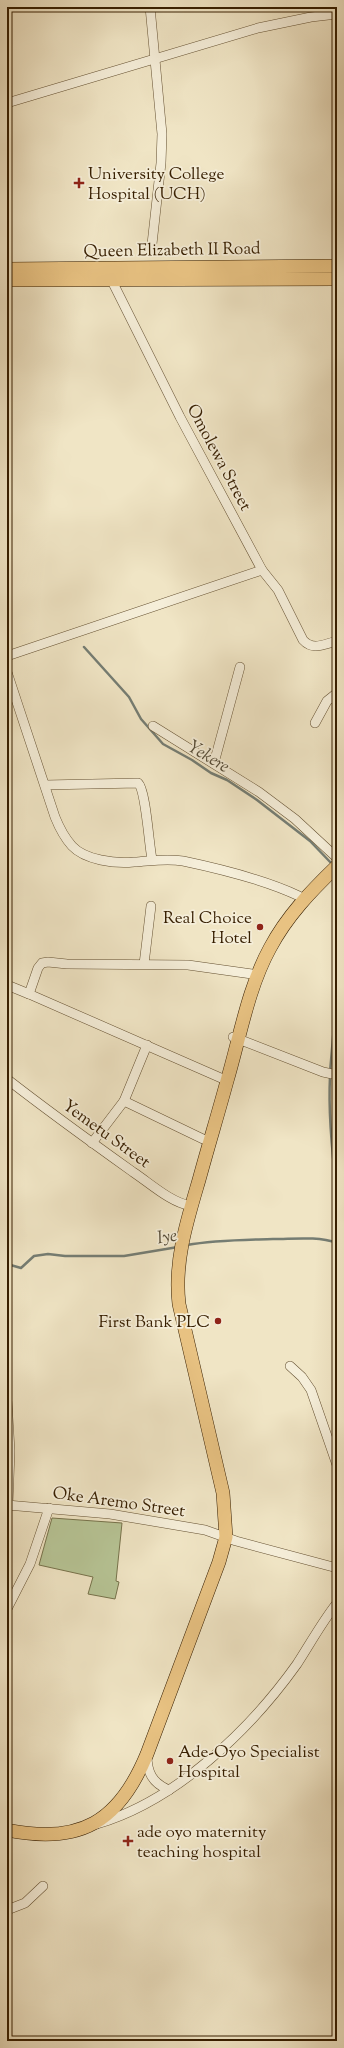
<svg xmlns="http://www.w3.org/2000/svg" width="344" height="2048" font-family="'Sorts Mill Goudy',serif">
	<rect width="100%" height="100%" fill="#f0e5c5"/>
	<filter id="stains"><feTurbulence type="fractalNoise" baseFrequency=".005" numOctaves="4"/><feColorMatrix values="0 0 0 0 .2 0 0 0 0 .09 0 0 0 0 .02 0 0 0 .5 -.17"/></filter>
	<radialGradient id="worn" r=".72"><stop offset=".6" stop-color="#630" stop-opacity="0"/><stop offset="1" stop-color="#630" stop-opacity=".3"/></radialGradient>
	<polygon fill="#b7c596" stroke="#76724b" points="52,1518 122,1523 116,1581 119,1582 115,1599 88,1594 93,1577 39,1565"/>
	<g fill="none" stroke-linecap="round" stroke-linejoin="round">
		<g stroke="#757d73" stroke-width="2.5">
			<polyline points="84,647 129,697 141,719 163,744 192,760 211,773 227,780 257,800 310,841 333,865"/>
			<polyline points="330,1072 337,992"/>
			<path d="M330,1077C328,1115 332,1153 337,1192"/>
			<path d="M187,1245C215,1240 244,1240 273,1239C294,1239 317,1236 337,1243"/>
			<polyline points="7,1264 21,1268 34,1256 48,1254 65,1256 124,1256 178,1247"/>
		</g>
		<g stroke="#645031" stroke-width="10">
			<g id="minor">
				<polyline points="150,7 162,134 161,163 152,244"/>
				<polyline points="7,103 258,28 311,17 337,14"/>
				<path d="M111,279L180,417L262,570L278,590L303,640C313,651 324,644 337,641"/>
				<polyline points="7,656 262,570"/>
				<path d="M7,672L55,817C59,827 64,837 72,846C85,860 115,864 134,862C151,861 166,858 183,861C221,869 263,879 299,896"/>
				<polyline points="315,723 327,701 337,693"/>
				<polyline points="153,726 259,792 295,819 336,857"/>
				<polyline points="214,763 240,667"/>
				<path d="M45,785L138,783C146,790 149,846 152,859"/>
				<polyline points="144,964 151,906"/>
				<polyline points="7,985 29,994 38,968 42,963 48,962 67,964 188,965 252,974"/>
				<polyline points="29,994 221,1078"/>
				<polyline points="233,1037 323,1072 337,1075"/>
				<path d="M7,1079C48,1111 91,1142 133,1172C151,1184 170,1202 191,1206"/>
				<polyline points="124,1101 203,1139"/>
				<polyline points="92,1143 124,1101 147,1045"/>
				<polyline points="290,1366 302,1377 311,1390 337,1465"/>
				<polyline points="7,1400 10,1451 8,1505"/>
				<polyline points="7,1505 110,1514 205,1530 236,1541 337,1568"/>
				<polyline points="7,1609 30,1564 49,1508"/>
				<path d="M147,1755C147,1772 152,1783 169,1790"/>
				<path d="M97,1824C176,1801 250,1730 297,1664C310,1644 322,1622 337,1603"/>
				<polyline points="7,1910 25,1903 43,1886"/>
			</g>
		</g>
		<g stroke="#361e00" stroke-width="14">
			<g id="highway">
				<polyline points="7,269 337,266"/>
				<polyline points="7,280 337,279"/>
				<path d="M7,1830C80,1845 119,1822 147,1754L219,1562L226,1537L223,1493L179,1304C174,1261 187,1221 199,1180C208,1147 218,1114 227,1081C240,1037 248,988 270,948C287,916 311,891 337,866"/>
			</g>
		</g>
		<use href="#minor" stroke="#f5eed9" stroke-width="9"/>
		<use href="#highway" stroke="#e8c282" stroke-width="13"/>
	</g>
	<g fill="#8f2418" stroke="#f5eed9" stroke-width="1.5">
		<path d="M77 177h4v4h4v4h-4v4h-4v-4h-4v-4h4z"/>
		<circle cx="260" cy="927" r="4"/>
		<circle cx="218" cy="1321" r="4"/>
		<circle cx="170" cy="1761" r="4"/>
		<path d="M126 1835h4v4h4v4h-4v4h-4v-4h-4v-4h4z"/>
	</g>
	<g text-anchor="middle" stroke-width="3.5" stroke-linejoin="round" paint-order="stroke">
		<g font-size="17" fill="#361e00" stroke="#f5eed9" text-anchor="start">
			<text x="88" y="179">University College<tspan x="88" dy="20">Hospital (UCH)</tspan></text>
			<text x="252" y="923" text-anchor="end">Real Choice<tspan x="252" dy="20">Hotel</tspan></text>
			<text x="210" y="1327" text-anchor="end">First Bank PLC</text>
			<text x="178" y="1757">Ade-Oyo Specialist<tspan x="178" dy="20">Hospital</tspan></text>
			<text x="137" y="1837">ade oyo maternity<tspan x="137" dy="20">teaching hospital</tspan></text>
		</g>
		<g font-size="17" fill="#361e00" stroke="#f5eed9">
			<text transform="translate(172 249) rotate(-1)" y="6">Queen Elizabeth II Road</text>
			<text transform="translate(220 457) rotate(62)" y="6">Omolewa Street</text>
			<text transform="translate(107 1133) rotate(36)" y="6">Yemetu Street</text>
			<text transform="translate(119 1501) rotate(8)" y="6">Oke Aremo Street</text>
		</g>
		<g font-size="18" font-style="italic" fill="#564d39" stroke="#f5eed9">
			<text transform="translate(209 756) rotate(31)" y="6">Yekere</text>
			<text transform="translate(167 1236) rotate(-9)" y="6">Iye</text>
		</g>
	</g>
	<rect width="344" height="2048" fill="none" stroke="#f0e5c5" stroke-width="24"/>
	<rect x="8" y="8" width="328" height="2032" fill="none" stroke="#361e00" stroke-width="2"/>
	<rect x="12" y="12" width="320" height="2024" fill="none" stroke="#361e00"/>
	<rect width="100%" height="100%" filter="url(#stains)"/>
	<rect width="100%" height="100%" fill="url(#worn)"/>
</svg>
